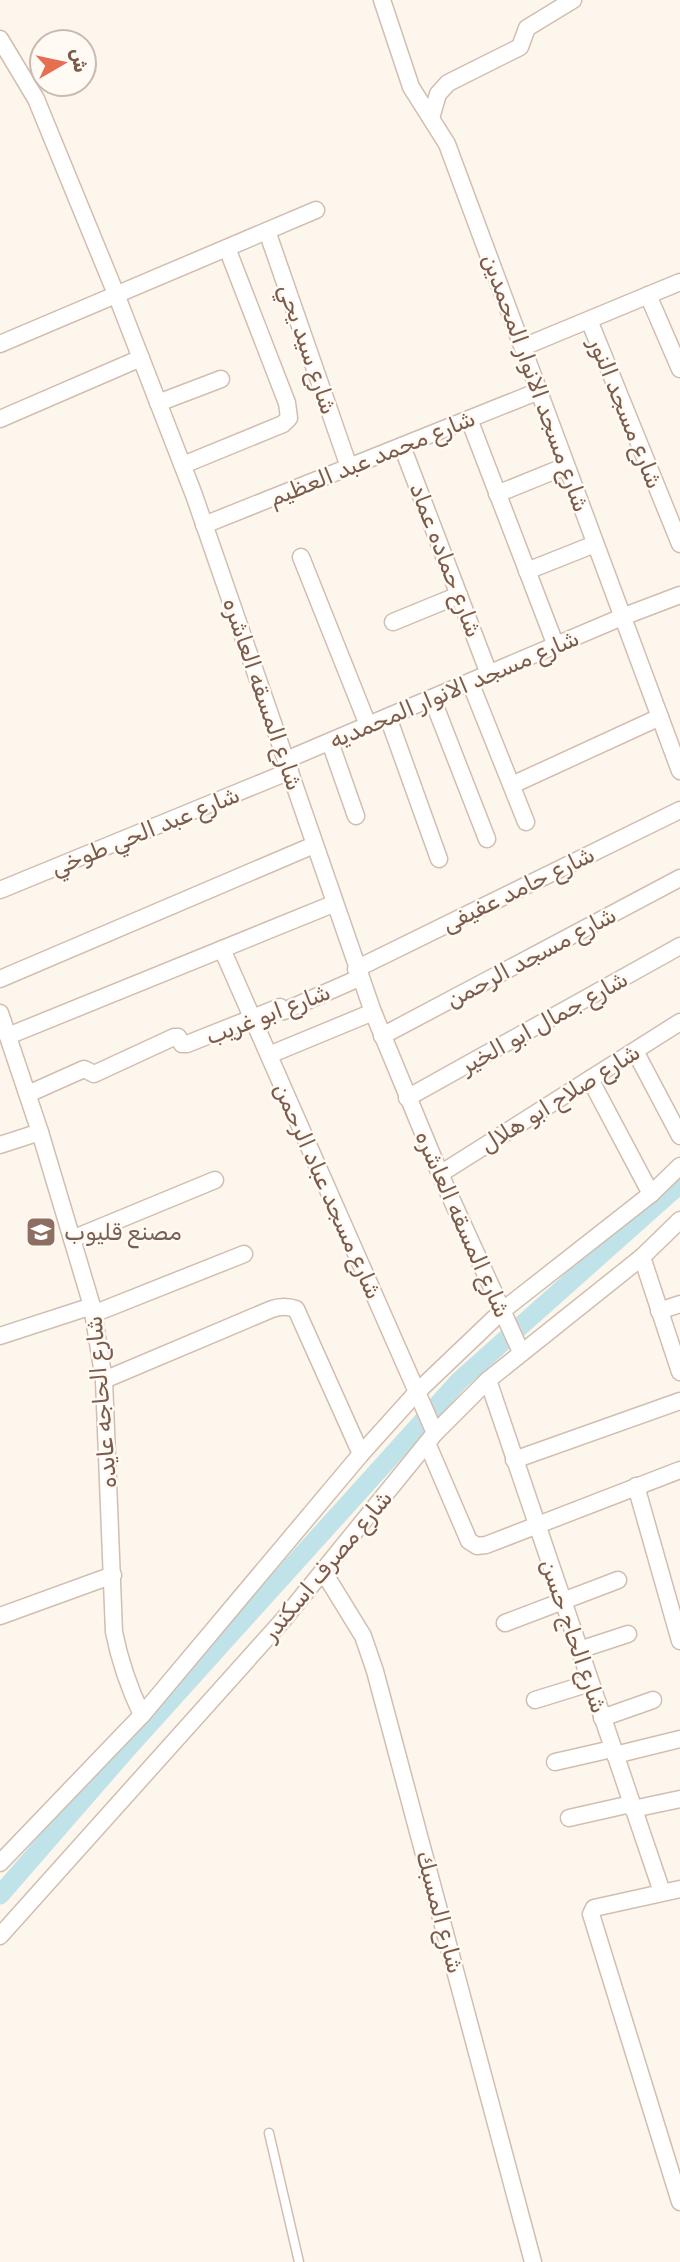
<svg xmlns="http://www.w3.org/2000/svg" width="680" height="2262" font-family="Rubik,'Noto Naskh Arabic',sans-serif">
	<rect width="100%" height="100%" fill="#fdf6ec"/>
	<g fill="none" stroke-linecap="round" stroke-linejoin="round">
		<polyline stroke="#bfe3e8" stroke-width="19" points="0,1895 126,1750 459,1381 680,1184"/>
		<g stroke="#d1beb0" stroke-width="11">
			<polyline id="service" points="269,2133 299,2262"/>
		</g>
		<g stroke="#d1beb0" stroke-width="19">
			<g id="minor">
				<polyline points="382,0 411,87 447,144 680,771"/>
				<polyline points="0,39 36,99 116,294 194,495 373,1012 440,1174 521,1352"/>
				<polyline points="431,118 438,94 448,83 520,47 527,28 573,0"/>
				<polyline points="267,231 349,467"/>
				<polyline points="648,295 680,369"/>
				<polyline points="589,320 680,544"/>
				<polyline points="0,344 316,210"/>
				<polyline points="523,347 680,282"/>
				<polyline points="158,403 221,379"/>
				<polyline points="0,419 141,358"/>
				<polyline points="469,419 556,646"/>
				<polyline points="402,446 489,674"/>
				<polyline points="183,465 283,424 289,418 287,403 227,248"/>
				<polyline points="497,494 566,466"/>
				<polyline points="204,525 539,391"/>
				<polyline points="301,557 368,725"/>
				<polyline points="527,571 595,544"/>
				<polyline points="393,622 459,595"/>
				<polyline points="470,682 526,822"/>
				<polyline points="432,698 487,839"/>
				<polyline points="388,717 439,859"/>
				<polyline points="330,742 356,816"/>
				<polyline points="286,760 622,617 680,595"/>
				<polyline points="512,785 660,717"/>
				<polyline points="0,890 290,771"/>
				<polyline points="222,949 435,1433"/>
				<polyline points="356,969 680,810"/>
				<polyline points="0,979 314,845"/>
				<path d="M0,1013L40,1132L92,1306L104,1380L114,1632C120,1662 129,1688 142,1715"/>
				<polyline points="8,1036 333,904"/>
				<polyline points="382,1036 680,878"/>
				<polyline points="635,1051 680,1136"/>
				<polyline points="269,1055 373,1012"/>
				<polyline points="590,1079 651,1194"/>
				<polyline points="28,1094 84,1069 94,1074 174,1037 178,1037 182,1044 187,1044 280,1007 284,1011 359,978"/>
				<polyline points="407,1098 680,946"/>
				<polyline points="0,1145 40,1132"/>
				<polyline points="440,1174 680,1022"/>
				<polyline points="72,1239 215,1180"/>
				<polyline points="642,1257 680,1372"/>
				<polyline points="659,1311 680,1304"/>
				<polyline points="93,1314 244,1254"/>
				<polyline points="0,1336 92,1306"/>
				<path d="M104,1380L272,1309C281,1306 287,1306 296,1309L361,1454"/>
				<polyline points="488,1380 662,1892"/>
				<polyline points="427,1443 469,1541 477,1546 486,1545 680,1470"/>
				<polyline points="514,1460 680,1401"/>
				<polyline points="636,1486 680,1641"/>
				<polyline points="323,1571 363,1636 375,1671 533,2262"/>
				<polyline points="0,1616 113,1575"/>
				<polyline points="505,1623 618,1580"/>
				<polyline points="579,1650 628,1634"/>
				<polyline points="535,1700 590,1683"/>
				<polyline points="602,1718 653,1700"/>
				<polyline points="615,1755 680,1739"/>
				<polyline points="555,1762 612,1749"/>
				<polyline points="633,1809 680,1799"/>
				<polyline points="569,1818 631,1804"/>
				<polyline points="0,1863 142,1715 361,1454 416,1393 502,1311 651,1194 680,1166"/>
				<polyline points="680,1889 594,1908 591,1914 680,2202"/>
				<polyline points="0,1936 283,1620 435,1433 488,1380 642,1257 680,1220"/>
			</g>
		</g>
		<use href="#service" stroke="#fff" stroke-width="8"/>
		<use href="#minor" stroke="#fff" stroke-width="16"/>
	</g>
	<defs>
		<g id="university-square" transform="scale(1.575)"><rect x="-9" y="-9" width="18" height="18" rx="4" fill="#8d6e63" stroke="#fffaf3"/><path d="M0-5L7-2L0 1L-7-2ZM-4 1L0 2.5L4 1V4Q0 6-4 4Z" fill="#fff"/></g>
	</defs>
	<g fill-rule="evenodd">
		<use href="#university-square" x="41" y="1232"/>
	</g>
	<g text-anchor="middle" stroke-width="5" stroke-linejoin="round" paint-order="stroke">
		<g font-size="23" fill="#7a5c4d" stroke="#fffaf3">
			<text transform="translate(308 349) rotate(71)" y="8">شارع سيد يحي</text>
			<text transform="translate(536 383) rotate(70)" y="8">شارع مسجد الانوار المحمدين</text>
			<text transform="translate(626 413) rotate(68)" y="8">شارع مسجد النور</text>
			<text transform="translate(372 458) rotate(-22)" y="8">شارع محمد عبد العظيم</text>
			<text transform="translate(446 560) rotate(69)" y="8">شارع حماده عماد</text>
			<text transform="translate(454 689) rotate(-23)" y="8">شارع مسجد الانوار المحمديه</text>
			<text transform="translate(263 694) rotate(71)" y="8">شارع المسقه العاشره</text>
			<text transform="translate(145 831) rotate(-22)" y="8">شارع عبد الحي طوخي</text>
			<text transform="translate(518 889) rotate(-26)" y="8">شارع حامد عفيفى</text>
			<text transform="translate(531 957) rotate(-28)" y="8">شارع مسجد الرحمن</text>
			<text transform="translate(268 1014) rotate(-21)" y="8">شارع ابو غريب</text>
			<text transform="translate(544 1022) rotate(-29)" y="8">شارع جمال ابو الخير</text>
			<text transform="translate(560 1098) rotate(-32)" y="8">شارع صلاح ابو هلال</text>
			<text transform="translate(328 1191) rotate(66)" y="8">شارع مسجد عباد الرحمن</text>
			<text transform="translate(463 1224) rotate(66)" y="8">شارع المسقه العاشره</text>
			<text transform="translate(101 1402) rotate(-95)" y="8">شارع الحاجه عايده</text>
			<text transform="translate(327 1565) rotate(-50)" y="8">شارع مصرف اسكندر</text>
			<text transform="translate(574 1636) rotate(71)" y="8">شارع الحاج حسن</text>
			<text transform="translate(440 1912) rotate(75)" y="8">شارع المسبك</text>
		</g>
		<g font-size="23" fill="#785e54" stroke="#fffaf3" text-anchor="start">
			<text x="64" y="1240">مصنع قليوب</text>
		</g>
	</g>
	<g transform="translate(63 63) rotate(81)"><circle r="33" fill="#fffaf3" stroke="#cabbb1" stroke-width="2"/>
	<path d="M0-5L12 26L0 18L-12 26Z" fill="#e76f51"/>
	<text y="-10" font-size="19" font-weight="bold" text-anchor="middle" fill="#7a5c4d">ش</text>
	</g>
</svg>
